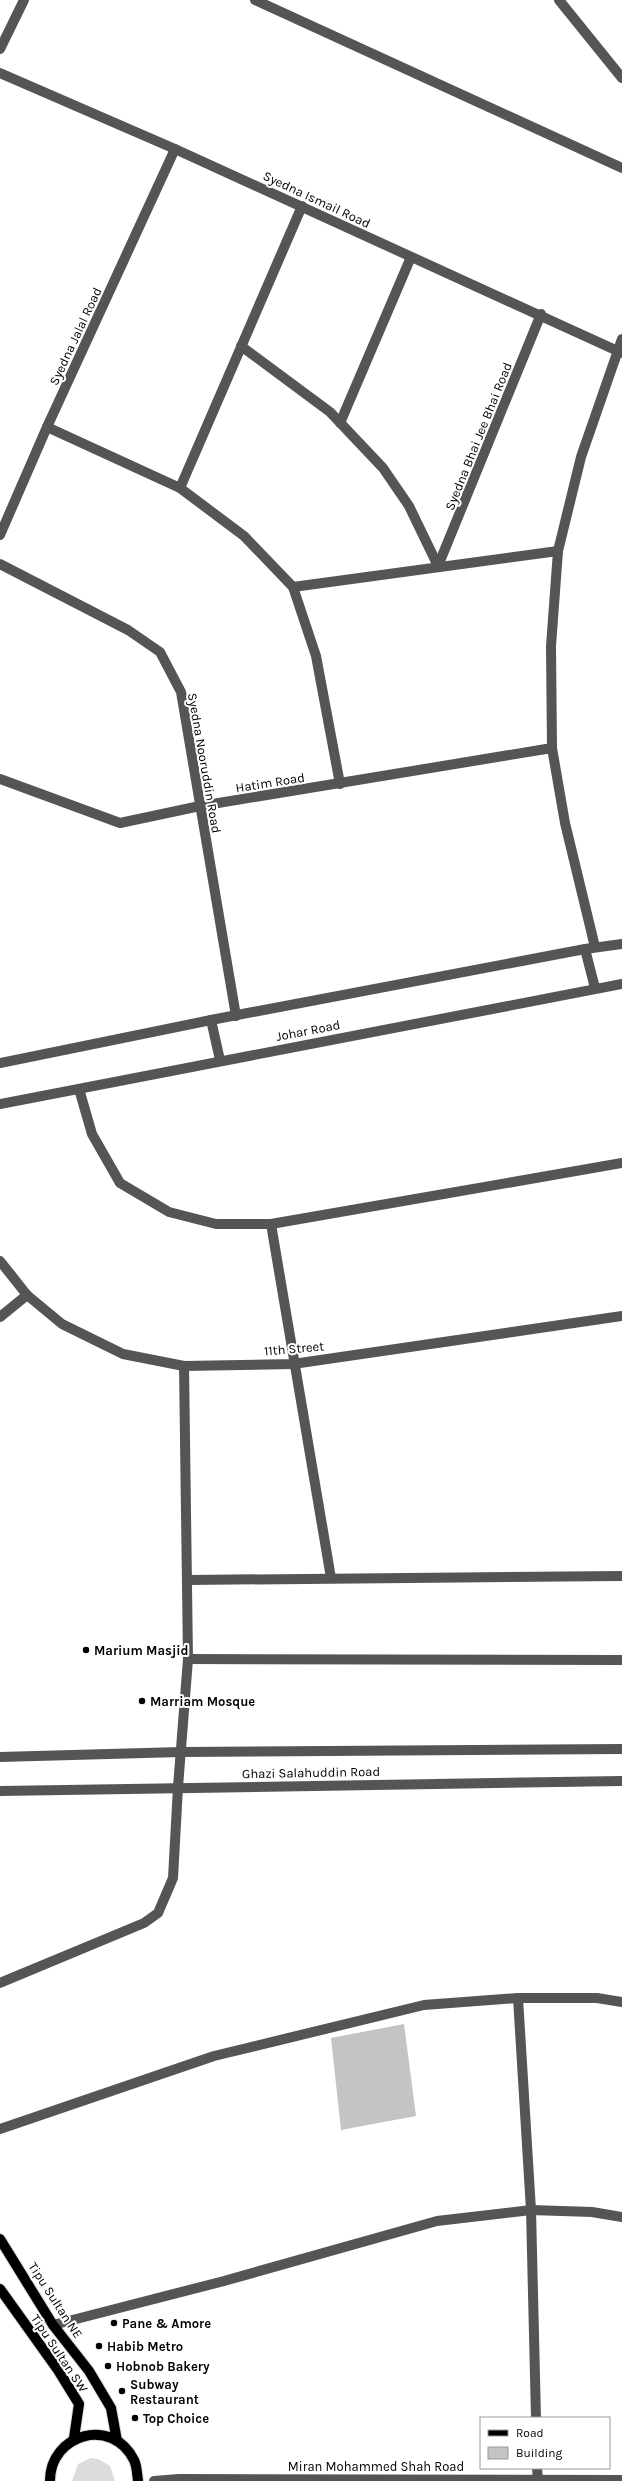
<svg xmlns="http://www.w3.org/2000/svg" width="622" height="2481" font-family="Karla,sans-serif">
	<rect width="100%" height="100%" fill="#fff"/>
	<polygon fill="#dcdcdc" points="91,2458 98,2459 110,2466 115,2481 72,2481 78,2464"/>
	<polygon fill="#c4c4c4" points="404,2024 416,2116 341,2130 331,2038"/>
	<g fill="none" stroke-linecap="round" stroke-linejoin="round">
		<g stroke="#dbdbdb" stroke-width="12">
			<g id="major">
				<polyline points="0,2239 53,2325 89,2371 111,2408 117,2441"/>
				<polyline points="0,2289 58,2370 79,2404 74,2438"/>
				<path d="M50,2481C50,2434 112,2416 134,2460C137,2466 137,2474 138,2481"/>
			</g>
		</g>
		<g stroke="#555" stroke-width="10">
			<polyline points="255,0 622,168"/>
			<polyline points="559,0 622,78"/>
			<polyline points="0,49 24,0"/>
			<polyline points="0,73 175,149 622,353"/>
			<polyline points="241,346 330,412 383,468 409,506 438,566"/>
			<polyline points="340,423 411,257"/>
			<polyline points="47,427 180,488 244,536 293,587 316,656 340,784"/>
			<polyline points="180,488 302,206"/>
			<polyline points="0,535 47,427 175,149"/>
			<polyline points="0,564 128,630 160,652 181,692 236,1016"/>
			<polyline points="438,566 541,314"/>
			<polyline points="293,587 558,551"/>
			<polyline points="0,779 120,823 200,806 552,748"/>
			<polyline points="595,947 565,823 552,748 551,646 558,551 581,457 622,339"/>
			<polyline points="585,949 595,988"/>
			<polyline points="211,1020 220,1060"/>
			<polyline points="0,1063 211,1020 585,949 622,944"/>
			<polyline points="79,1089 92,1134 120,1183 169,1212 216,1224 271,1224 622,1163"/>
			<polyline points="0,1104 622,984"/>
			<polyline points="271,1224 331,1578"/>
			<polyline points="0,1261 27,1295 62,1324 123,1354 184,1366 293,1364 622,1316"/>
			<polyline points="0,1317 27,1295"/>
			<polyline points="188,1580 622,1576"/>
			<polyline points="188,1659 622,1660"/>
			<polyline points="0,1757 181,1752 622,1749"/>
			<polyline points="0,1791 622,1781"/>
			<polyline points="0,1983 144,1923 158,1913 173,1878 178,1787 188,1659 184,1366"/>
			<polyline points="518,1998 531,2210 536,2418"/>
			<polyline points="0,2129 214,2056 424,2005 518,1998 597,1998 622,2002"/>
			<polyline points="53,2325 224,2281 437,2221 531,2210 592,2212 622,2217"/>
			<polyline points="537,2468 538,2480"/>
			<polyline points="154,2481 179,2479 622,2480"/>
		</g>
		<use href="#major" stroke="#000" stroke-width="10"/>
	</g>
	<g fill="#000" stroke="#fff" stroke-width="1.5">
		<circle cx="86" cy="1650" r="4"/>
		<circle cx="142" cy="1701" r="4"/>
		<circle cx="114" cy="2323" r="4"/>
		<circle cx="99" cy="2346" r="4"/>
		<circle cx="108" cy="2366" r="4"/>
		<circle cx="122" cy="2391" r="4"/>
		<circle cx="135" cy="2418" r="4"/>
	</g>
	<g text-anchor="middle" stroke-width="4" stroke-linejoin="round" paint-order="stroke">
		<g font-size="13" fill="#000" stroke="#fff">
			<text transform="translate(317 199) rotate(25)" y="5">Syedna Ismail Road</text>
			<text transform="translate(75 336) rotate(-65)" y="5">Syedna Jalal Road</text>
			<text transform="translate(478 436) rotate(-68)" y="5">Syedna Bhai Jee Bhai Road</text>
			<text transform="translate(205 763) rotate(80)" y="5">Syedna Nooruddin Road</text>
			<text transform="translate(270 782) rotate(-9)" y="5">Hatim Road</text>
			<text transform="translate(308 1030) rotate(-11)" y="5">Johar Road</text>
			<text transform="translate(294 1348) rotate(-5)" y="5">11th Street</text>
			<text transform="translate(311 1772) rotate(-1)" y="5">Ghazi Salahuddin Road</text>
			<text transform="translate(56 2300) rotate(57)" y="5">Tipu Sultan NE</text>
			<text transform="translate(60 2353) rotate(56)" y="5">Tipu Sultan SW</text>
			<text x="376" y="2471">Miran Mohammed Shah Road</text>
		</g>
		<g font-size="13" font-weight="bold" fill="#000" stroke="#fff" text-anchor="start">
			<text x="94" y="1655">Marium Masjid</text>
			<text x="150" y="1706">Marriam Mosque</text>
			<text x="122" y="2328">Pane &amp; Amore</text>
			<text x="107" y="2351">Habib Metro</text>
			<text x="116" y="2371">Hobnob Bakery</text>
			<text x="130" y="2389">Subway<tspan x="130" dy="15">Restaurant</tspan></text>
			<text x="143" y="2423">Top Choice</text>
		</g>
	</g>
	<rect x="480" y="2417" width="130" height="52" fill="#ffffff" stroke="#999999"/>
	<rect x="488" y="2430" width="20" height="6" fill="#000000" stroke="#999999"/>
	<text x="516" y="2437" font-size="12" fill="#000000">Road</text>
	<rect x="488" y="2447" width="20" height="12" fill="#c4c4c4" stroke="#999999"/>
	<text x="516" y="2457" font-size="12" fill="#000000">Building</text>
</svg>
